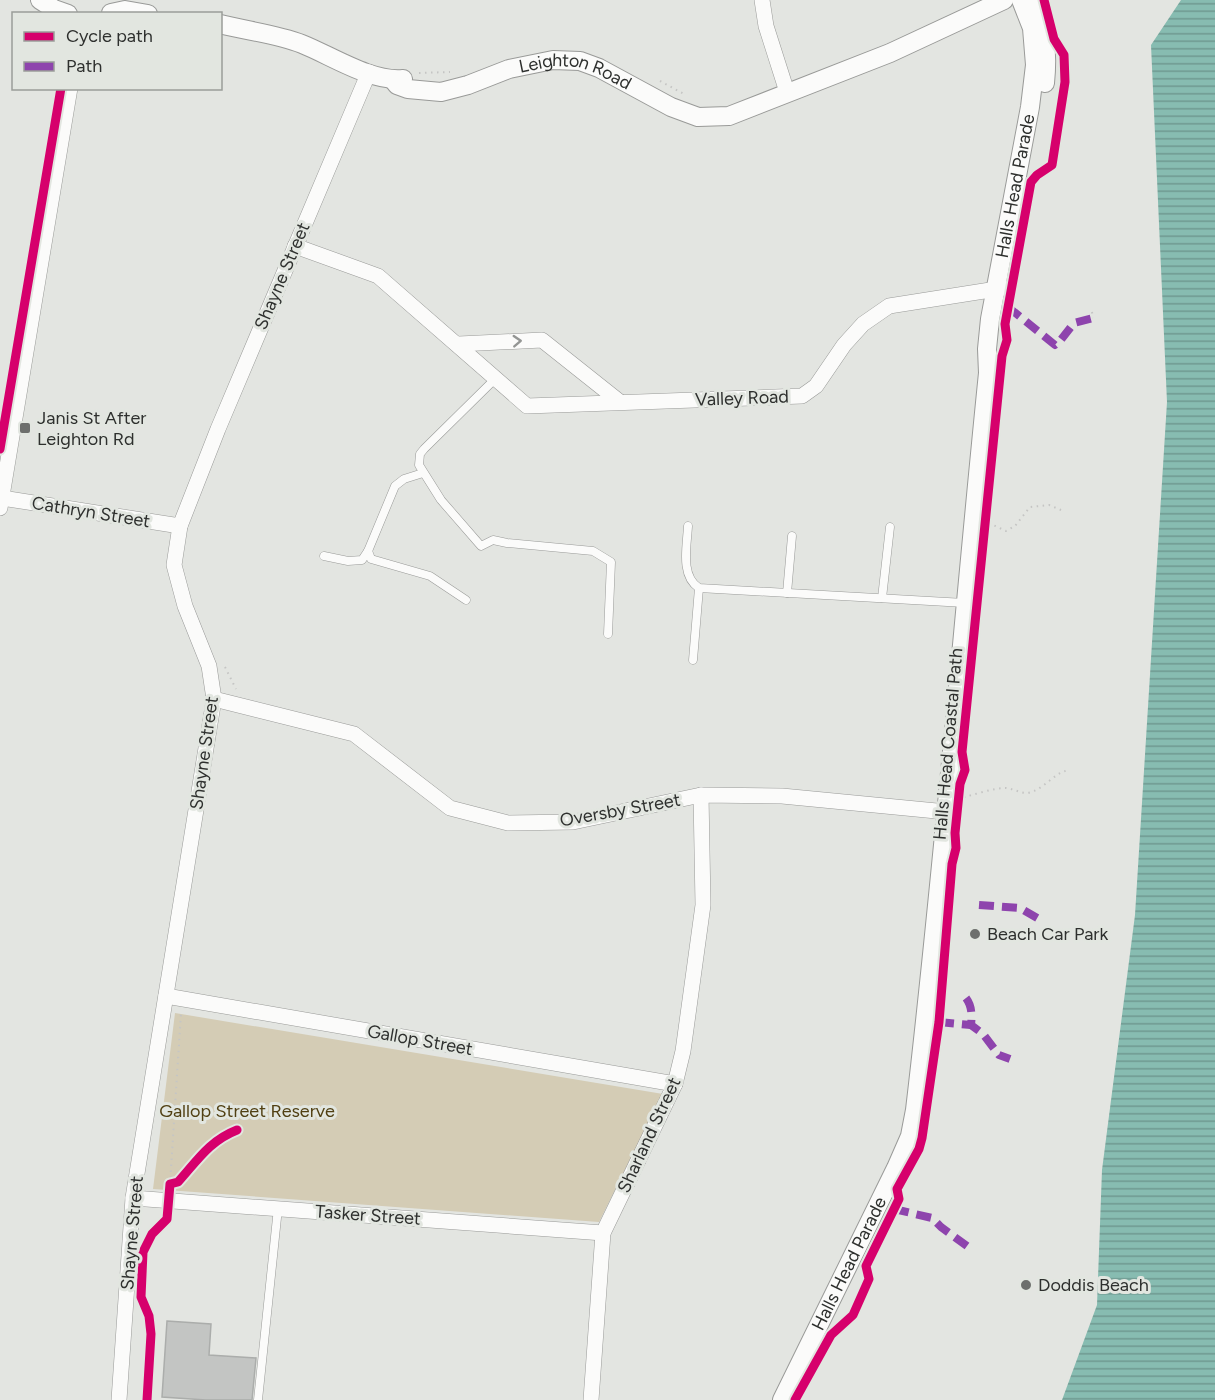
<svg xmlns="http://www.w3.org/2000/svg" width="1215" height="1400" font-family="Figtree,sans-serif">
	<defs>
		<pattern id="water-rules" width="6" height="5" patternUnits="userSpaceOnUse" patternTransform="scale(1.5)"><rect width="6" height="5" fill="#87bcb1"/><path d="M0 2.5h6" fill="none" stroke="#6f9990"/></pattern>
	</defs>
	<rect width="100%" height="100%" fill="#e3e5e1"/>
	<polygon fill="#d4ccb5" points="175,1013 663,1094 599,1222 153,1189"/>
	<polygon fill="url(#water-rules)" points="1181,0 1215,0 1215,1400 1062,1400 1097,1305 1102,1170 1135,915 1167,402 1151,45"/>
	<polygon fill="#c3c5c3" stroke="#abadab" stroke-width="1.5" points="167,1321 211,1324 209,1355 256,1358 252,1400 206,1400 162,1397"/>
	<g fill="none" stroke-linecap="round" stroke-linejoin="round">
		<g stroke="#999a98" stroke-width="9">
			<g id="service">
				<polyline points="496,378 424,449 420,454 419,465 441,500 481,546 493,540 507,543 593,551 611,562 608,634"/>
				<polyline points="423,473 404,479 395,486 368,551 371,559 430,576 466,600"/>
				<path d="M688,526C687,546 680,576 699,588L965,603"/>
				<polyline points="324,556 348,561 362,560 368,551"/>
				<polyline points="787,593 792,536"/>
				<polyline points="882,598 890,527"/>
				<polyline points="693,660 699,588"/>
				<polyline points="258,1400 278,1208"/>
			</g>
		</g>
		<g stroke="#999a98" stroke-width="16">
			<g id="minor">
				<polyline points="762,0 766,26 787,92"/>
				<polyline points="295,246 378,276 527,406 802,396 816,386 844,345 863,324 889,306 1003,288"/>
				<polyline points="459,344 542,340 620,402"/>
				<polyline points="2,498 180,526"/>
				<polyline points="0,508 70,88"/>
				<polyline points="214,699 354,734 450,808 508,823 573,822 701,795 782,796 947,812"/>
				<polyline points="166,996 675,1084"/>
				<polyline points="133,1198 603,1233"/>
				<polyline points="119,1400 133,1198 214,699 209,666 185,606 174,565 180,526 218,429 369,72"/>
				<polyline points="591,1400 603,1233 675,1084 683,1051 703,905 701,795"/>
			</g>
		</g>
		<g stroke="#999a98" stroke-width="20">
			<g id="tertiary">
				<polyline points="40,0 54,9 68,14"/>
				<path d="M1035,0C1046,27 1048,54 1045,83"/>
				<polyline points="111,13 125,10 148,14"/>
				<path d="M220,24C247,31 277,34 302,44C332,56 371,82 403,79"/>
				<path id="s1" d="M393,80L397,85L408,89L441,92L468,85L509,69L553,60L580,61L599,68L671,107L698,117L729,116L890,53L1004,0"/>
				<path id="s2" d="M782,1400L896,1168L910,1136L915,1110C944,865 963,619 988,373L987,349L990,319L1030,107L1035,65L1032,28L1021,0"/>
			</g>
		</g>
		<g stroke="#c5c5c4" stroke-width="2" stroke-dasharray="1.5 4.5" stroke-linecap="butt">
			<polyline points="419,73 450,72"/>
			<polyline points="660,81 684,94"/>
			<polyline points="1092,312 1093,318"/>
			<polyline points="989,523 1006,531 1015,526 1030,507 1049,505 1061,510"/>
			<polyline points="225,667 236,689"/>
			<path d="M964,797C977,794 993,788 1006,788C1016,789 1023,796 1034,791C1046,786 1057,771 1070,770"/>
			<polyline points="170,1184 181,1013"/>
		</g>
		<use href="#service" stroke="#fbfbfa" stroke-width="8"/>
		<use href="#minor" stroke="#fbfbfa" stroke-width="15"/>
		<use href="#tertiary" stroke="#fbfbfa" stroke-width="18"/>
		<g stroke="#8e44ad" stroke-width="8" stroke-dasharray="15 8" stroke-linecap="butt">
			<polyline points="1008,307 1055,345 1060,341 1074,323 1093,318"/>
			<polyline points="979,905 1020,908 1039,919"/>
			<path d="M966,998C972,1006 972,1015 971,1025L983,1034L999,1055L1010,1059"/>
			<polyline points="939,1022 971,1025"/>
			<polyline points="894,1209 932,1218 941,1227 967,1246"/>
		</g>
		<g stroke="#e2e6e0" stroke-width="13">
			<g id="cycleway">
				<polyline points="0,449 61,88"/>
				<path d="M147,1400L151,1334L149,1316L141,1297L143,1252L152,1234L167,1219L170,1184L178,1182C197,1161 209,1141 237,1130"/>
				<polyline points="795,1400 831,1335 853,1315 869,1279 866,1266 899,1199 897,1189 919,1149 922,1138 939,1022 952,864 956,848 955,833 960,784 965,770 962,752 1002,356 1007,340 1005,324 1031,182 1037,175 1052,165 1065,82 1064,55 1054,39 1044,0"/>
			</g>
		</g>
		<use href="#cycleway" stroke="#d6006c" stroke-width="9"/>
	</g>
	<defs><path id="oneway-chevron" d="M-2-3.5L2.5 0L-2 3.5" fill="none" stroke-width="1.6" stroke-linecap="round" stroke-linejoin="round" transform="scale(1.5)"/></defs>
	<use stroke="#949694" href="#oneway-chevron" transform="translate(517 341) rotate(-3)"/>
	<g fill="#6d6f6d" stroke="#e2e6e0" stroke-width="2">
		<rect x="19" y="422" width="12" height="12" rx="3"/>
		<circle cx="975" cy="934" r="6"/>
		<circle cx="1026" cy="1285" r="6"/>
	</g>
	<g text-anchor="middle" stroke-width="6" stroke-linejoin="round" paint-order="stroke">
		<g font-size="18" fill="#2e302e" stroke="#e2e6e0">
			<text dy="6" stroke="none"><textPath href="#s1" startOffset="192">Leighton Road</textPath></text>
			<text dy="6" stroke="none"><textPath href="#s2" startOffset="1250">Halls Head Parade</textPath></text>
			<text transform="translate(282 276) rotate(-67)" y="6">Shayne Street</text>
			<text transform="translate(742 398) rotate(-2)" y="6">Valley Road</text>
			<text transform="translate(91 512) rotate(9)" y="6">Cathryn Street</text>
			<text transform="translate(948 744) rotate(-85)" y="6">Halls Head Coastal Path</text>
			<text transform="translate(204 753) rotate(-82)" y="6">Shayne Street</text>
			<text transform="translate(620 810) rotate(-10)" y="6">Oversby Street</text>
			<text transform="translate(420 1040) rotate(10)" y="6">Gallop Street</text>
			<text transform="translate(649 1135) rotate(-65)" y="6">Sharland Street</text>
			<text transform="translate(368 1215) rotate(4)" y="6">Tasker Street</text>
			<text transform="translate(132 1233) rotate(-85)" y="6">Shayne Street</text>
			<text dy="6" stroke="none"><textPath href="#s2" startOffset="152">Halls Head Parade</textPath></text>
		</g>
		<g font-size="18" fill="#2e302e" stroke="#e2e6e0" text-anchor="start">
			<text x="37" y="424">Janis St After<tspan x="37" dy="21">Leighton Rd</tspan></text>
			<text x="987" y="940">Beach Car Park</text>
			<text x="1038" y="1291">Doddis Beach</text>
		</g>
		<g font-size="18" fill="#514013" stroke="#e2e6e0">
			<text x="247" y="1117">Gallop Street Reserve</text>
		</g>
	</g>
	<rect x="12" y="12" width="210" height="78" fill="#e2e6e0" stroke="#9a9d99" stroke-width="1.5"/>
	<rect x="24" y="32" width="30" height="9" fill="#d6006c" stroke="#9a9d99" stroke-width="1.5"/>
	<text x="66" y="42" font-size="18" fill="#2e302e">Cycle path</text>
	<rect x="24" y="62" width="30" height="9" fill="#8e44ad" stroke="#9a9d99" stroke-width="1.5"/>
	<text x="66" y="72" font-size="18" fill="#2e302e">Path</text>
</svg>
